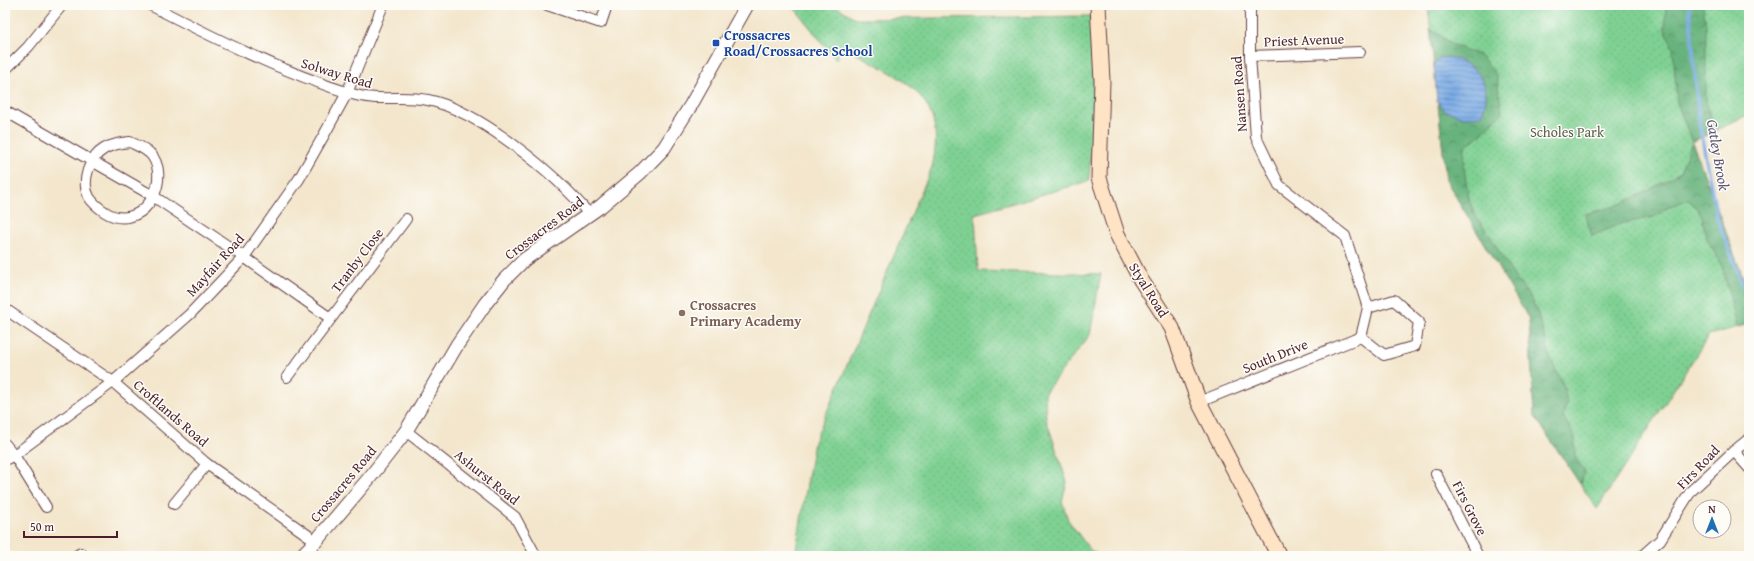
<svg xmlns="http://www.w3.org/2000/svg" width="1754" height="561" font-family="'Gentium Book Plus',serif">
	<defs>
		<pattern id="grass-dots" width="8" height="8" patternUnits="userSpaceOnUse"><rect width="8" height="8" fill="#7fd193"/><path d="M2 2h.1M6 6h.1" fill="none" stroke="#6fb37f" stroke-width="1.8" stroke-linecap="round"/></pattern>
		<pattern id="forest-crowns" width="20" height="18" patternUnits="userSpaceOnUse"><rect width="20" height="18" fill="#67b37d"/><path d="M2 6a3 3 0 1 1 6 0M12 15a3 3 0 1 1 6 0" fill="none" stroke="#579167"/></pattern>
		<pattern id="water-rules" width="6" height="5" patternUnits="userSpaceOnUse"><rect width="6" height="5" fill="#7aabe5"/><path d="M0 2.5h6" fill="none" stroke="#668bba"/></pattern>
	</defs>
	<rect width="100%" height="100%" fill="#fdfcf7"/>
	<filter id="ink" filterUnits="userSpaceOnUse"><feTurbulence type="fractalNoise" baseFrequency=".025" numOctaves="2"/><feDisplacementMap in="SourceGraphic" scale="8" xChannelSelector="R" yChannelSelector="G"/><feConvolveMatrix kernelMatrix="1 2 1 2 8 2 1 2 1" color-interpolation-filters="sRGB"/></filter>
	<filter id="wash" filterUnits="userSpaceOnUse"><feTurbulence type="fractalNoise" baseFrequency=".012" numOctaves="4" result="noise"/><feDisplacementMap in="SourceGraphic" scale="16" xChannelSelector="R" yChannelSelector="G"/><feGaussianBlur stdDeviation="0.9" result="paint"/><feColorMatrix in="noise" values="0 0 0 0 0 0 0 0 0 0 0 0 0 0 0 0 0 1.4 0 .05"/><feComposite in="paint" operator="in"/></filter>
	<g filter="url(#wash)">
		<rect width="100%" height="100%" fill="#f3e6cc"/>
		<g fill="url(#grass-dots)" stroke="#64785f">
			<path d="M792,5H834L857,19L1091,16L1094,66V102L1089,181L975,214L978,271L1101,274L1090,335L1045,392L1046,419L1067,482L1062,501L1068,520L1090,550L1100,556H795L814,442L932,167C950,91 896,77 842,46L836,60Z"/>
			<polygon points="1428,5 1749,5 1749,114 1692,142 1749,294 1749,324 1709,335 1597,509 1534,415 1529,319 1446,180"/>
		</g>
		<g fill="url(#forest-crowns)" stroke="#586954">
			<polygon points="1666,5 1703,5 1706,25 1706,105 1716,130 1692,142 1749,294 1749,324 1737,327 1722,265 1706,237 1702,216 1689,199 1670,206 1654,217 1620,224 1592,236 1585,214 1616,206 1646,192 1680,172 1692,142 1677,103 1673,48 1665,29"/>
			<polygon points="1430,29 1454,45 1481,56 1497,76 1502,113 1482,134 1465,146 1464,168 1469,200 1477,218 1490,236 1515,278 1530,296 1538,314 1551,360 1563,384 1567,402 1563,416 1575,438 1575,457 1585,472 1580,484 1534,415 1529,319 1446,180"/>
		</g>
		<path fill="url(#water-rules)" stroke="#626588" d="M1448,57C1478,64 1494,84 1482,115L1473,117H1463L1444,110L1437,101L1434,65L1440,58Z"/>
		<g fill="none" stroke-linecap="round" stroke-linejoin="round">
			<polyline stroke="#7aabe5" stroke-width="3.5" points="1689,5 1699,122 1717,218 1749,302"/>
		</g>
	</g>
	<g filter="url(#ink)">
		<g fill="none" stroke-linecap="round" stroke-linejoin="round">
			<g stroke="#633d43" stroke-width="12">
				<g id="minor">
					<path d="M150,5C216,39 282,72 352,94C377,102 403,95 428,100C478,110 556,174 589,214"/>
					<polyline points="547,5 601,23 607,5"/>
					<polyline points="1250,5 1250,56 1256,137 1279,185 1345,236 1368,308"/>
					<polyline points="1250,56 1360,52"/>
					<polyline points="5,70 28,47 62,5"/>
					<polyline points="5,111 153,196 244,257 330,318"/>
					<path d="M130,142C138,146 148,149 153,157C171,185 140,234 105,212C99,208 93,203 89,197C81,181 89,158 104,149C112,144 121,143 130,142Z"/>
					<polygon points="1394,300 1419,322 1415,346 1384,355 1361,337 1368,308"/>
					<polyline points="5,309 113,382 207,464 316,541"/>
					<polyline points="287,377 406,219"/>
					<polyline points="1199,402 1361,337"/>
					<polyline points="406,431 515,517 536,556"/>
					<polyline points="5,444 14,455 46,507"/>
					<polyline points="1734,451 1749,468"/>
					<polyline points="5,460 14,455 113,382 190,314 244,257 299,179 324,135 347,93 383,5"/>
					<polyline points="1436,474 1478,556"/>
					<polyline points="174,504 207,464"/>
					<polyline points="76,556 81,553 83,556"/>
					<polyline points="1642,556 1660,540 1691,491 1734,451 1749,439"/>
				</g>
			</g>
			<g stroke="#633d43" stroke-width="15">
				<polyline id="tertiary" points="301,556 316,541 371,476 406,431 457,345 485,304 504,280 525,259 601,206 640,173 664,148 691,105 747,5"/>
			</g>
			<g stroke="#633d43" stroke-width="17">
				<polyline id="secondary" points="1098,5 1102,81 1099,178 1117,234 1141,280 1172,328 1199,402 1279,556"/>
			</g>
			<use href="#minor" stroke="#fff" stroke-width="10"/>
			<use href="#tertiary" stroke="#fff" stroke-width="13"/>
			<use href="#secondary" stroke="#fee4c5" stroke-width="15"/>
		</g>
	</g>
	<rect fill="#1a4fb4" stroke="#fdfcf7" stroke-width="1.5" x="712" y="39" width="8" height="8" rx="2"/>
	<circle fill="#8d6e63" stroke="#fdfcf7" stroke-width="1.5" cx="682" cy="313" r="4"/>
	<g text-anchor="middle" stroke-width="3" stroke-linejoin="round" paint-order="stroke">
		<g font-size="14" font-weight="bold" fill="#164399" stroke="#fdfcf7" text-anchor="start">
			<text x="724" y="40">Crossacres<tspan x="724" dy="16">Road/Crossacres School</tspan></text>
		</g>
		<g font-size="14" fill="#4a1f2b" stroke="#fdfcf7">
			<text transform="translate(1304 40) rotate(-2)" y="5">Priest Avenue</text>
			<text transform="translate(337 73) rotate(17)" y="5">Solway Road</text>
			<text transform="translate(1239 94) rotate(-94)" y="5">Nansen Road</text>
			<text transform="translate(544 228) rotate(-37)" y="5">Crossacres Road</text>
			<text transform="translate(357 260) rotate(-53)" y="5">Tranby Close</text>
			<text transform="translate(215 265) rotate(-48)" y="5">Mayfair Road</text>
			<text transform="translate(1149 290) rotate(58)" y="5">Styal Road</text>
			<text transform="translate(1275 356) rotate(-22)" y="5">South Drive</text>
			<text transform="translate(171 413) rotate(41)" y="5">Croftlands Road</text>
			<text transform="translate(1698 467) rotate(-46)" y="5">Firs Road</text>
			<text transform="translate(487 477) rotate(39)" y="5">Ashurst Road</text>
			<text transform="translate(343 484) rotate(-50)" y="5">Crossacres Road</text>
			<text transform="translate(1470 508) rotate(63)" y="5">Firs Grove</text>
		</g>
		<g font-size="14" fill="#5d5d4f" stroke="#fdfcf7">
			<text x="1567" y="137">Scholes Park</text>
		</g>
		<g font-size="14" font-weight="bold" fill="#785e54" stroke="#fdfcf7" text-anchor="start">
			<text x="690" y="310">Crossacres<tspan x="690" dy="16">Primary Academy</tspan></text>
		</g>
		<g font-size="15" font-style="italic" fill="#5d5775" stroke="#fdfcf7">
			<text transform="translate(1718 155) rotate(80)" y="5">Gatley Brook</text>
		</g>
	</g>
	<rect width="1754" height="561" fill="none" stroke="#fdfcf7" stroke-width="20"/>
	<g transform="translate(1712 519)"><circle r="19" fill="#fdfcf7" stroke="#b5a4a5"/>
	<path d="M0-3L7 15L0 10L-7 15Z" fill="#1f6fb2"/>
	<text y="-6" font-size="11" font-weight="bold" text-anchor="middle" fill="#4a1f2b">N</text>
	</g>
	<path d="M24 531v6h93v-6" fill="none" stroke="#4a1f2b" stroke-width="2"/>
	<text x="30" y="531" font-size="12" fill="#4a1f2b" stroke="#fdfcf7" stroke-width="3" paint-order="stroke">50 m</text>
</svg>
